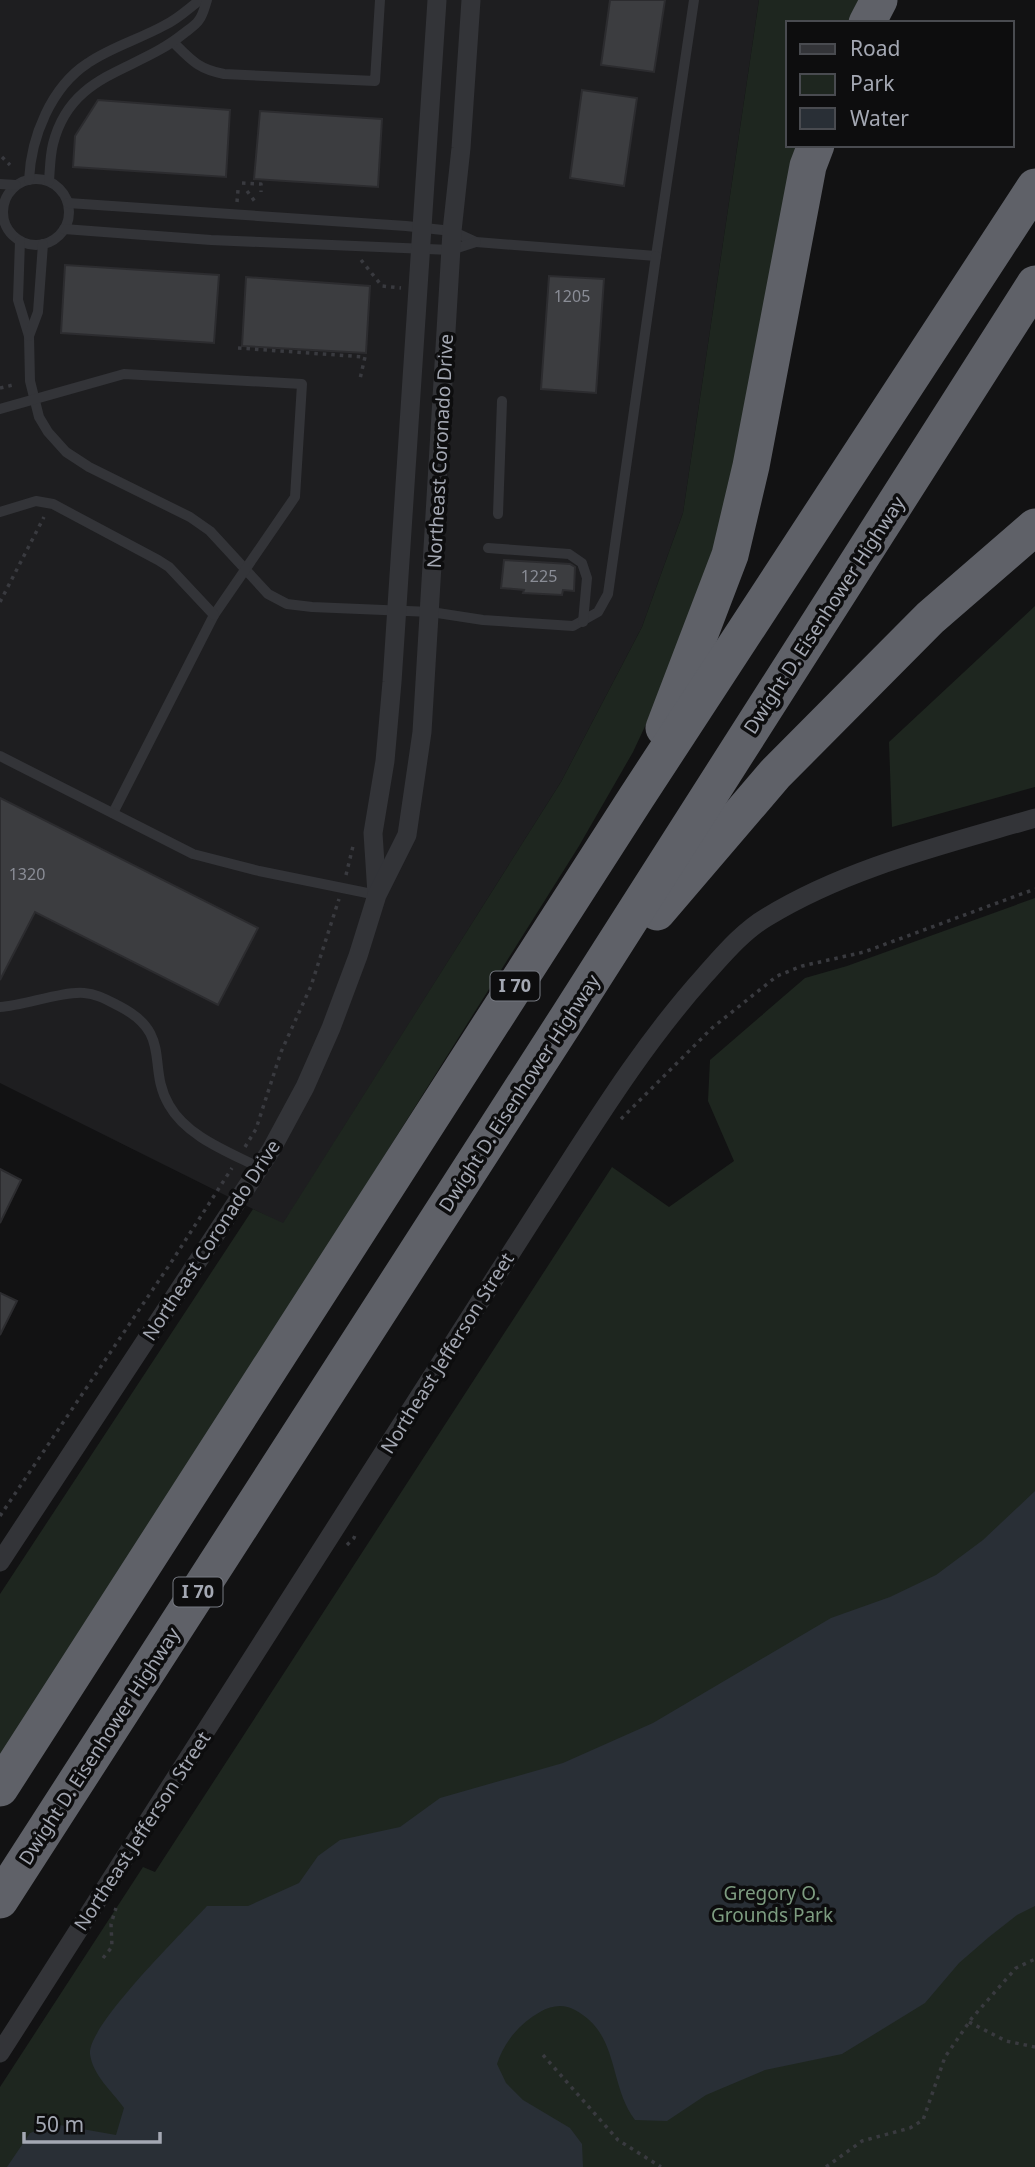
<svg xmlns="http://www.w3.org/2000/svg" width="1035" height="2167" font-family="'Noto Sans',sans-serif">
	<rect width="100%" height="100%" fill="#121213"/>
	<polygon fill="#1e1e20" points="0,0 759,0 683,513 642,627 561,782 283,1224 0,1083"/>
	<g fill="#1e261f">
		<polygon points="759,0 861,0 850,23 788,23 788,145 801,145 740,464 684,643 633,752 579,846 261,1352 0,1759 0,1594 253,1209 283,1223 561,782 642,627 683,513"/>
		<polygon points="1035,606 1035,787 892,827 889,742"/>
		<polygon points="1035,898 1035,2167 0,2167 0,2087 143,1867 155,1872 612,1167 669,1207 734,1161 708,1101 710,1060 805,978 847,966"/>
	</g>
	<path fill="#292f36" d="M1035,1491V1906L1017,1915L989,1937L959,1963L925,2003L842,2054L765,2070L706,2095L667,2121L635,2120C608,2084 620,2034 575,2010C564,2004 552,2005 540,2012C520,2023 504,2042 497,2064L506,2083L523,2100L570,2128L582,2144L583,2167H7L30,2133L54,2124L116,2135L124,2108C112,2091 93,2076 90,2054C87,2026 185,1930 207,1906H248L299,1883L318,1856L340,1840L400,1827L440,1798L563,1763L653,1723L831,1618L890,1597L936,1575L983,1540Z"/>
	<g fill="#3c3d40" stroke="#2c2c2f" stroke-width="2">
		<polygon points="610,0 665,0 654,72 601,65"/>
		<polygon points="582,90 637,98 624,186 570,178"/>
		<polygon points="98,100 230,110 226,177 73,167 75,136"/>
		<polygon points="260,111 382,119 378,187 254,179"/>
		<polygon points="65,265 219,275 214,343 61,333"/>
		<polygon points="549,276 604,279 596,393 541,389"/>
		<polygon points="246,277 370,286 366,353 242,346"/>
		<polygon points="504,560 570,564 575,567 574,591 563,590 562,595 523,593 524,590 501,588"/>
		<polygon points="0,798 258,928 218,1005 35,912 0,980"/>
		<polygon points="0,1169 21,1180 0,1223"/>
		<polygon points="0,1293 17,1301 0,1335"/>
	</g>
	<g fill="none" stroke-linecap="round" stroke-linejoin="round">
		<g stroke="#393a3f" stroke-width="3.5" stroke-dasharray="3.5 5" stroke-linecap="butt">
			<polyline points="2,157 10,165"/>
			<polyline points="242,183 261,184 261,192"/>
			<polyline points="247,191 256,203"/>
			<polyline points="237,202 238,190"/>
			<polyline points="361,260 382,286 401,288"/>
			<polyline points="238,348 365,357 360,379"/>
			<polyline points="0,388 13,385"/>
			<polyline points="0,602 44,517"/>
			<polyline points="346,875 354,842"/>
			<polyline points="621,1119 712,1028 777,976 802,966 864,952 1035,889"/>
			<polyline points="245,1147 256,1129 281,1052 311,986 339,899"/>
			<polyline points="0,1516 172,1261 232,1168"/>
			<polyline points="347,1545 354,1538 356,1532"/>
			<polyline points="103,1958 112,1947 111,1924 116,1908"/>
			<polyline points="969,2022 1006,2041 1035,2047"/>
			<polyline points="543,2055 618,2140 661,2167"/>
			<polyline points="826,2167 862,2141 910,2128 923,2120 945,2057 972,2018 1016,1968 1035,1959"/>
		</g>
		<g stroke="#333438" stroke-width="10">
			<path d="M173,42C191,60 198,69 224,74L375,81L380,0"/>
			<circle cx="36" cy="212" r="33"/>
			<path d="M29,180C31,137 51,87 88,63C111,47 140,39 165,25C178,19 189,8 200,0"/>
			<path d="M49,181C50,169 50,156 53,144C71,72 135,73 183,34C188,30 196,25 199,20C203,15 205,6 207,0"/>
			<polyline points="0,184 16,185"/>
			<polyline points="68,203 406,226 452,231 476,242 656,256 694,0"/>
			<polyline points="64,229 211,240 451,250 476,242"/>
			<polyline points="20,241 18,300 29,336 30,381 39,417 48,432 66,452 89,467 190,517 210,531 268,594 287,604 312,607 431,612 483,620 573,626 598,612 608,594 656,256"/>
			<polyline points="29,336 38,312 43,244"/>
			<polyline points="0,409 124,374 302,384 295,497 214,615 113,813"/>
			<polyline points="0,512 36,501 53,504 158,560 169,567 214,615"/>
			<polyline points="498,514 502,401"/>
			<polyline points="488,548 569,554 582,563 587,578 583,622"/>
			<polyline points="0,756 193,854 259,871 377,895"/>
			<path d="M0,1007C25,1005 63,991 84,993C97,994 107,1000 119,1006C174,1034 146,1066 169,1105C187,1137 229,1152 260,1168"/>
		</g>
		<g stroke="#333438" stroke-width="19">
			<polyline points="377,894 373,833 385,761 392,682 437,0"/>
			<polyline points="0,1562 271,1150 305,1087 331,1028 358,956 377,895 407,835 422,732 452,231 461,148 471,0"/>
			<path d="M0,2053L539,1209C591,1129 641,1046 705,975C723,955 743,931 767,917C849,867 944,845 1035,818"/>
		</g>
		<g stroke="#5f6168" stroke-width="37">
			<polyline points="867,23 879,0"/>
			<polyline points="664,728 730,555 751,466 808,166 816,145"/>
			<polyline points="657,912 775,774 930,618 1035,527"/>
			<polyline points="0,1788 636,798 1035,187"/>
			<polyline points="0,1900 570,1014 1035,284"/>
		</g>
	</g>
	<g text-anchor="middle" stroke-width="7" stroke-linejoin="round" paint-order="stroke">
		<g font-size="16" fill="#8a8d96">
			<text x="572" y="302">1205</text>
			<text x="539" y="582">1225</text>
			<text x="27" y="880">1320</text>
		</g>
		<g fill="#0d0d0e" stroke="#777a82" stroke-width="2">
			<rect x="490.5" y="971.5" width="49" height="29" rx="5"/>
			<rect x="173.5" y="1577.5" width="49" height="29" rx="5"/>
		</g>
		<g font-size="18" font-weight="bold" fill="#a4a8b3">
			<text x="515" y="992">I 70</text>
			<text x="198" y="1598">I 70</text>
		</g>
		<g font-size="19" fill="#a4a8b3" stroke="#0d0d0e">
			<text transform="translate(440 451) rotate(-87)" y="7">Northeast Coronado Drive</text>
			<text transform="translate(824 615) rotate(-57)" y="7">Dwight D. Eisenhower Highway</text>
			<text transform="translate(519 1093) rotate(-57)" y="7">Dwight D. Eisenhower Highway</text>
			<text transform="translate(211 1240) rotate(-57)" y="7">Northeast Coronado Drive</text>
			<text transform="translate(447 1353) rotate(-58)" y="7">Northeast Jefferson Street</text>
			<text transform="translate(99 1746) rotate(-57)" y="7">Dwight D. Eisenhower Highway</text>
			<text transform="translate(142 1831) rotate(-57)" y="7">Northeast Jefferson Street</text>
		</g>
		<g font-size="19" fill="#7d9c80" stroke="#0d0d0e">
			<text x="772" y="1900">Gregory O.<tspan x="772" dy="22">Grounds Park</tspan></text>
		</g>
	</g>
	<rect x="786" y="21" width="228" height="126" fill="#0d0d0e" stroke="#494b50" stroke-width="2"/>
	<rect x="800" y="44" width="35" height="10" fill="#333438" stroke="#494b50" stroke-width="2"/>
	<text x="850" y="56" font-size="21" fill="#a4a8b3">Road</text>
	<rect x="800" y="74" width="35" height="21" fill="#1e261f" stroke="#494b50" stroke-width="2"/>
	<text x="850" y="91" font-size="21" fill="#a4a8b3">Park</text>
	<rect x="800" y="108" width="35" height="21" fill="#292f36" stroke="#494b50" stroke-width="2"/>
	<text x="850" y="126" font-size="21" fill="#a4a8b3">Water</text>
	<path d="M24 2132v10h136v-10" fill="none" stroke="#a4a8b3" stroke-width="3.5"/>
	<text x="35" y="2132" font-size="21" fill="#a4a8b3" stroke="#0d0d0e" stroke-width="5" paint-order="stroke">50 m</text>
</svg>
